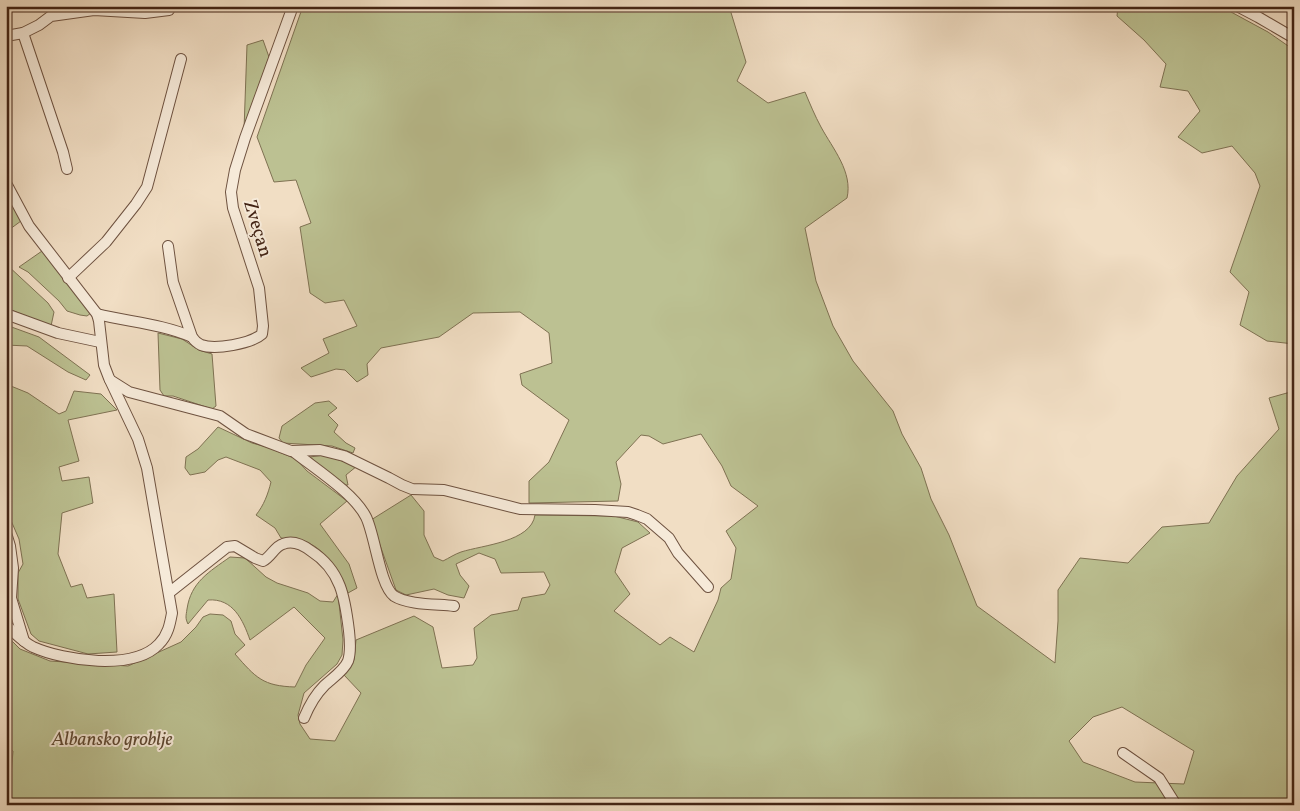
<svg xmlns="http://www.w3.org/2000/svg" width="1300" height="811" font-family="Vollkorn,serif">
	<rect width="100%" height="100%" fill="#f1dec4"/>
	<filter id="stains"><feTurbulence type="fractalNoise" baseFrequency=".004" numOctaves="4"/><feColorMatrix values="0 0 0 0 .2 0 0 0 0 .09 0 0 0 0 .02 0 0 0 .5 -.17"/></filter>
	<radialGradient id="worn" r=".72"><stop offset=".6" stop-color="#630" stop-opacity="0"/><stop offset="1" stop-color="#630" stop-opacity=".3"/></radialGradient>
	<g fill="#bcc192" stroke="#7f7253" fill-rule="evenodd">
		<path d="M303,6H729L746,62L737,81L768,103L805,92C810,104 815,116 821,127C833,149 853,172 847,198L805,228L816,281L833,326L853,361L893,411L902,434L921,468L931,499L949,535L977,606L1055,663L1058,621V590L1080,558L1128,563L1162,527L1209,523L1237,476L1279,429L1269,398L1294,391V805H6V776H11L13,751L6,747V635L20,649L50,661L128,666L181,642L196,627L203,617L210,614L223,615L231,621L235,634L245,645L235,654C256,678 263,686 295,687L306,665L325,638L294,607L250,640C243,620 233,598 208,600L188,624C185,618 186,616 187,609C191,582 209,572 230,557L245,558L266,577L277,583L308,593L320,601L333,602L338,594L343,640L342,655L337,664L304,693L298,715L300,724L310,739L335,741L361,693L344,675L354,660L356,640L414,616L433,627L442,668L473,665L477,658L474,628L491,615L518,610L522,598L545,594L550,585L544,572L501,573L495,559L479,553L456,564L460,575L469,586L464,598L448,595L434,589L406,595L396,590L371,520L411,495L424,511V535L434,557L443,561C449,558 455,554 461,552C483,545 531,542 535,515L614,516L638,522L650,533L622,548L615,572L630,594L614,611L660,645L670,637L694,652L718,600L721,588L731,579L736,548L726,531L758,506L731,486L722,466L701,434L663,444L649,436L641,435L616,462L621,484L618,501L529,503V481L549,462L569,420L522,385L520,374L552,363L549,333L520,312L473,313L439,337L381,348L367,364L368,375L357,382L345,370L336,369L311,377L301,368L329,353L323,339L357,326L344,300L325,303L310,293L300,227L311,223L296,180L274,182L257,137ZM1122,707L1194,751L1184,784L1135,782L1083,762L1069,741L1093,717Z"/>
		<polygon points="1118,6 1220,6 1268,32 1294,50 1294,344 1267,341 1240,325 1249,292 1230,272 1260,186 1255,173 1232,146 1202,153 1178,137 1200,111 1188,91 1160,87 1166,64 1144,40 1117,16"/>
		<polygon points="263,40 269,57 244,130 247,45"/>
		<polygon points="6,195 21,221 6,232"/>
		<polygon points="42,251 91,313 87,316 80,315 67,311 59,301 28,272 19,267"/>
		<polygon points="6,264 48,303 54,312 51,326 6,308"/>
		<polygon points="6,325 39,337 90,375 86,380 68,372 27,346 6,345"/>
		<polygon points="158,333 182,339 199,350 212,354 216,406 212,409 173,396 164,396 160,390"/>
		<polygon points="6,384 28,393 59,414 66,411 74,391 101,394 117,410 68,420 79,461 59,467 62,481 89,477 93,503 62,513 58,554 71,587 82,584 87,598 114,594 117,652 88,654 39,641 31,634 18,599 18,573 23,564 19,539 6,509"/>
		<polygon points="329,401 337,408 328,415 338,425 334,432 346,443 355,448 353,453 332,446 283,443 279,438 282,426 315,403"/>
		<path d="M218,427L252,443L267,447L296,459L307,471L347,501L320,524L349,564L357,588L348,593C340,574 329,553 309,543C301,539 290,539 281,538L275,528L256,515C264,505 268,494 271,482L260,470L226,457L218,460L205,472L190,475L185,468L186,457L198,449Z"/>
		<polygon points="324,455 357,466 346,475 348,485 341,485 310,457"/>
	</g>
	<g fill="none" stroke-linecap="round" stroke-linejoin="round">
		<g stroke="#6e5240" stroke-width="12">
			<g id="street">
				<polyline points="1237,6 1258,17 1294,38"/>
				<polyline points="23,33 63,152 67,169"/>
				<polyline points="6,36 23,33 39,25 51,16 94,10 145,13 169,10 171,6"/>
				<path d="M6,183L29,226L97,314L99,321L104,365L109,378L138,439L147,468L172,613C170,624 168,635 159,644C134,671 64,661 33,647C23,642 15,633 6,625"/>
				<path d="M168,246L173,282L192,337C194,340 197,343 201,345C215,350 251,344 262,334L263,326L259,288L233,208L231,192L235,170L245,138L293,6"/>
				<polyline points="68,278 106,242 136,204 147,187 181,59"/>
				<polyline points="6,314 58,333 100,342"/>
				<path d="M97,314C129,322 162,324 192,337"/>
				<polyline points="110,380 129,392 220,416 246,434 291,451 320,450 344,456 389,478 402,485 412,489 444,490 520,509 595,510 628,512 637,515 647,519 669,538 678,553 708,587"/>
				<path d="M293,451C314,468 354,493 366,517C375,535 380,586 394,596C408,605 437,604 454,606"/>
				<polyline points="6,533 10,546 13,568 11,598 24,641"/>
				<path d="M170,592L227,547L235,546L255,558L263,561C271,557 275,546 283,544C293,540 303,545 311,551C341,570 345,598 349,631C350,640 351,652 348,661C344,671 331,679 324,686C314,696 309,706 304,718"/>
				<polyline points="1123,753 1159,778 1176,805"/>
			</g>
		</g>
		<use href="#street" stroke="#f6ead9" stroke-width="10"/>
	</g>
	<g text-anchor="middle" stroke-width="4" stroke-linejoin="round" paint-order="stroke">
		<g font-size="19" fill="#422314" stroke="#f6ead9">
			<text transform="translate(259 228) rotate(73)" y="7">Zveçan</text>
		</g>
		<g font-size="19" font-style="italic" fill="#604a34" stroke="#f6ead9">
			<text x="112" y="745">Albansko groblje</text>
		</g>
	</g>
	<rect width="1300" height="811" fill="none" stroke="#f1dec4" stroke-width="25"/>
	<rect x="8" y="8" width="1285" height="796" fill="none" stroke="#422314" stroke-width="2.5"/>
	<rect x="12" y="12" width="1275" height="786" fill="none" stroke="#422314"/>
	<rect width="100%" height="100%" filter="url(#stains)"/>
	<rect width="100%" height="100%" fill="url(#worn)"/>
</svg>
